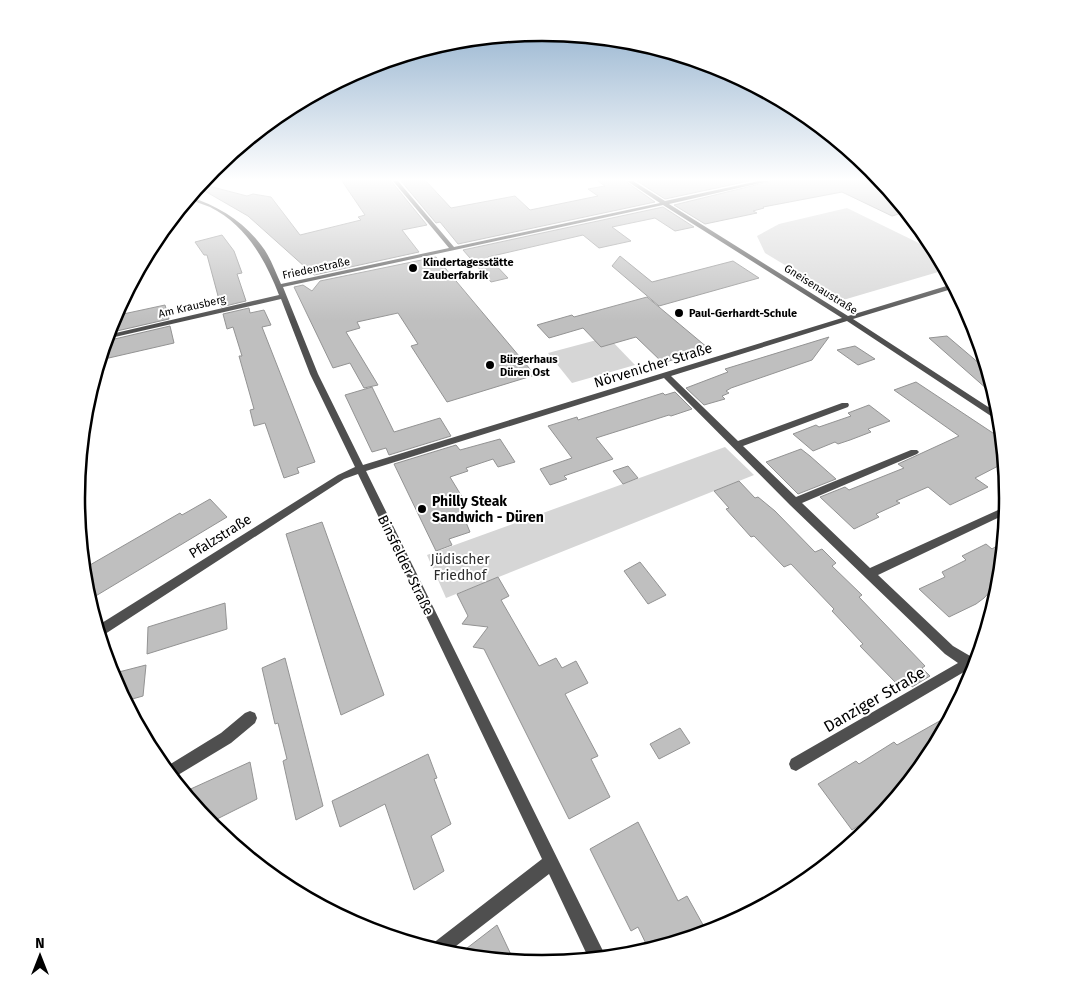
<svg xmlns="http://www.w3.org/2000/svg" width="1084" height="996" font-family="'Fira Sans',sans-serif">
	<rect width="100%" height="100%" fill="#fff"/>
	<g fill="#d6d6d6">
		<polygon points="847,208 935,251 945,270 843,300 765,253 757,236 779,224"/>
		<polygon points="608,337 635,365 572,383 548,353"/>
		<polygon points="725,447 754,475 446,598 427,555"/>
	</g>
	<g fill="#bfbfbf" stroke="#939393">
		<polygon points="342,181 391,181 427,225 402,230 419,252 314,275 248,216 203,190 205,185 247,196 253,194 271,197 300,235 361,220 358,217 365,215"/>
		<polygon points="401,181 426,181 451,208 515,196 530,210 598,196 588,189 605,186 598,181 625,181 655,202 458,244 440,222 436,223"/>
		<polygon points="637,181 749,181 665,199"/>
		<polygon points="772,181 881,181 906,212 892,216 842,192 763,207 764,208 753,211 757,213 705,224 674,205"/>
		<polygon points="663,207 694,227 675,231 655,218 612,227 631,241 599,248 583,235 488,257 508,278 491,282 463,250"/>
		<polygon points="222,235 234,251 242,273 237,274 246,301 221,307 207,255 204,255 195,242"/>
		<polygon points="620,256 652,282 733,261 759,278 659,306 612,266"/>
		<polygon points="436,257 477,306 535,375 447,402 411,346 418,344 398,313 357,322 360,328 346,332 378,385 364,388 350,363 333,368 294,287 303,285 312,291 320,281"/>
		<polygon points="647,297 708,348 663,363 636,337 601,347 583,328 549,338 537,325 572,315 574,317"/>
		<polygon points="165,305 169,319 108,333 114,316"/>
		<polygon points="249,308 250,313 264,310 271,325 262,327 315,462 297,468 299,473 284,478 265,423 254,426 250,410 254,409 239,356 242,356 233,327 227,329 223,314"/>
		<polygon points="170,326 174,343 100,360 106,341"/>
		<polygon points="947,336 987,370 996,397 929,338"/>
		<polygon points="829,337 812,360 731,388 726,391 729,393 722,396 725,399 704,405 686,388 728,372 725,369"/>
		<polygon points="855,346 875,359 858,365 837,350"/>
		<polygon points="916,382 1002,439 1004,463 975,478 988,487 950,505 928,487 896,501 900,503 876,514 879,517 854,529 820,497 845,487 849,490 904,468 898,464 959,436 894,390"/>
		<polygon points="372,387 394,432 440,418 451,436 389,455 386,448 372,452 345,395"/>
		<polygon points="675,392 692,409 671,416 669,415 596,438 613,459 564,476 567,479 550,485 540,469 572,458 548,426 577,417 578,420 663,393 665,395"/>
		<polygon points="869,405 890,421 868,429 871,432 850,440 838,444 835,442 813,451 793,434 816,425 819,427 851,416 848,413"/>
		<polygon points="500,439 515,462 498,467 493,459 466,468 468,471 450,477 467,505 460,508 470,532 449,539 452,545 436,551 394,464 456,445 460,450"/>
		<polygon points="801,449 810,456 836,479 798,494 766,462"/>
		<polygon points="628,466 638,478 623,484 613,471"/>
		<polygon points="739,481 755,498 758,497 775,511 815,552 822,549 836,563 832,566 862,595 859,597 925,666 922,668 930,676 912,687 904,678 896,683 860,646 863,644 832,611 834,609 791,564 784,567 754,536 751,537 726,509 729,508 714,491"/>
		<polygon points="210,499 227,517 89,600 83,569 180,513 182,515"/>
		<polygon points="322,522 384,695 341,715 286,534"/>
		<polygon points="1003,542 999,582 984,598 976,604 949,617 919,589 945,577 942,572 966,560 962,556 986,544 992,549"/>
		<polygon points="640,562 666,595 648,604 624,571"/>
		<polygon points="498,577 509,596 501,600 539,666 556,658 562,668 576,661 588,683 565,694 598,756 591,759 610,797 569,819 484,649 473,647 488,627 462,624 468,616 457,594"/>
		<polygon points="225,603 227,629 147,654 148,627"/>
		<polygon points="285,658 323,806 296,820 283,761 287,759 278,723 275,724 262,668"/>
		<polygon points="146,665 143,696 125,701 111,674"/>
		<polygon points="952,714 929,757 887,807 852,830 818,784 856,761 859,764 894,742 897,745"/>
		<polygon points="680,728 690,743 659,759 650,744"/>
		<polygon points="428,754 437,778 434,779 451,824 431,836 444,871 414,890 385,804 340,827 332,801"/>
		<polygon points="250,762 257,799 209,823 184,792"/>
		<polygon points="638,822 678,901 687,896 707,932 649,950 638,927 631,931 590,849"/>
		<polygon points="497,925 514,961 458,955"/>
	</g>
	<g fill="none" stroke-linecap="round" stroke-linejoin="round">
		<g fill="#4f4f4f" fill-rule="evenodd">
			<path d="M393,181H398L454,247L660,203L627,181H633L665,201L759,181H770L669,204L848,316L953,284L955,288L853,319L999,414L1000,422L847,321L671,376L738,441L842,403H848L849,405L848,407L743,446L796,497L911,450H917L919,452L917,454L802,503L870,568L1007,506L1006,514L878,575L953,646L977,660L974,671L969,669L796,771L791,769L789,764L791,759L958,663L945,654L790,505L664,378L366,471L606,957L589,959L549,874L447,953L430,948L432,944L542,859L358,474L344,479L102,636L100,637L97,626L338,475L355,467L310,374L281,299L106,339L107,335L279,295C265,259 246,225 210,207C203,204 195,202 188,199L190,197C218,206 243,221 261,245C270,256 275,271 281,284L449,248ZM663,205L842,318L363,465L318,374L283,287Z"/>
			<polygon points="250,711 255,713 257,718 255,723 231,743 173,778 164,768 221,733 245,713"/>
		</g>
	</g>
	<linearGradient id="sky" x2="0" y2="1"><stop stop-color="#8aabca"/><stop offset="0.56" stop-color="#fff"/><stop offset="1" stop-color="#fff" stop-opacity="0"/></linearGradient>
	<rect width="1084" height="321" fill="url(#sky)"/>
	<g fill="#000" stroke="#fff" stroke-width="2">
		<circle cx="413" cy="268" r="5"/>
		<circle cx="679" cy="313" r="5"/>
		<circle cx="490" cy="365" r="5"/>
		<circle cx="422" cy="509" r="5"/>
	</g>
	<g text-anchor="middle" stroke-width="4" stroke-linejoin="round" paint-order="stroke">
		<g font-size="11" font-weight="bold" fill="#000" stroke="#fff" text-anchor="start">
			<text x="423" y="266">Kindertagesstätte<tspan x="423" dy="13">Zauberfabrik</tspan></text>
			<text x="689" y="317">Paul-Gerhardt-Schule</text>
			<text x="500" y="363">Bürgerhaus<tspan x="500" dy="13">Düren Ost</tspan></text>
		</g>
		<g font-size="11" fill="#000" stroke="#fff">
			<text transform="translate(316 268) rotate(-12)" y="4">Friedenstraße</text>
			<text transform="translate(821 289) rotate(32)" y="4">Gneisenaustraße</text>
			<text transform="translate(192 306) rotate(-13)" y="4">Am Krausberg</text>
		</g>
		<g font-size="14" fill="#000" stroke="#fff">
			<text transform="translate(653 365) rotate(-17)" y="5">Nörvenicher Straße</text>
			<text transform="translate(220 536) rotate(-32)" y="5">Pfalzstraße</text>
			<text transform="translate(406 565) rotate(64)" y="5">Binsfelder Straße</text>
		</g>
		<g font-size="14" font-weight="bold" fill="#000" stroke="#fff" text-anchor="start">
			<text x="432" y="506">Philly Steak<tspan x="432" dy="16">Sandwich - Düren</tspan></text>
		</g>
		<g font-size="14" fill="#2d2d2d" stroke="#fff">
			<text x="460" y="564">Jüdischer<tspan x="460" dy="16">Friedhof</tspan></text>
		</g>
		<g font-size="16" fill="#000" stroke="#fff">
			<text transform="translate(874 699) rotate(-30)" y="6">Danziger Straße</text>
		</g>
	</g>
	<path d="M0 0H1084V996H0ZM85 498a457 457 0 1 1 914 0a457 457 0 1 1-914 0Z" fill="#fff" fill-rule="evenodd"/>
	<path fill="none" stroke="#000" stroke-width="2.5" d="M85 498a457 457 0 1 1 914 0a457 457 0 1 1-914 0Z"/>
	<g transform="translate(40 956)" stroke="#ffffff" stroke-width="4" paint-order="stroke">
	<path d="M0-4L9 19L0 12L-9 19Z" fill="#000000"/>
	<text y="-8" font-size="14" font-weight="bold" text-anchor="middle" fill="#000000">N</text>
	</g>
</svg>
